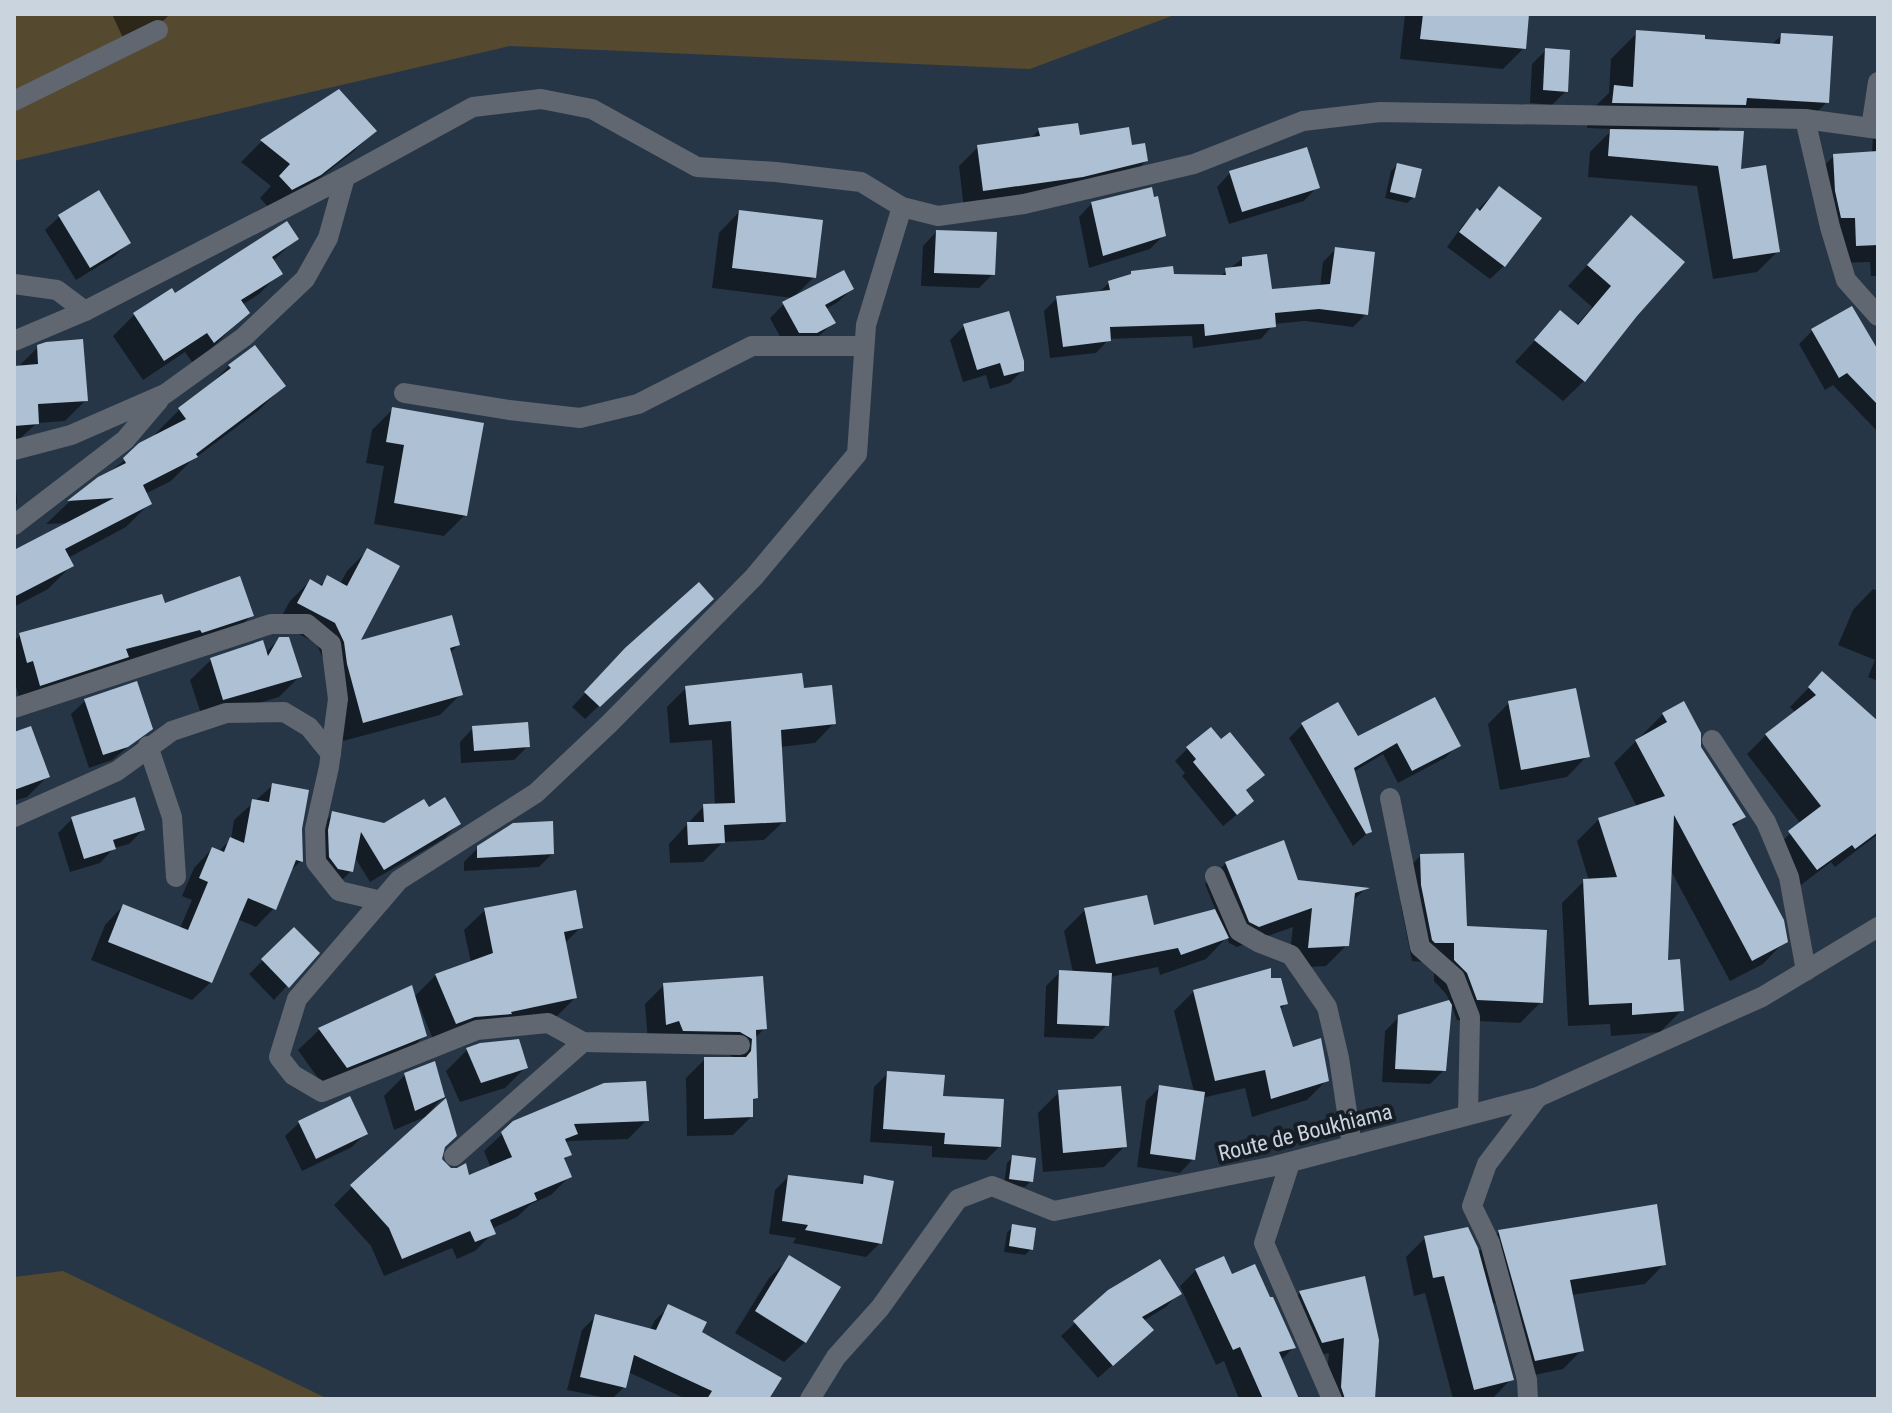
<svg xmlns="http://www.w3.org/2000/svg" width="1892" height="1413" font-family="'Roboto Condensed',sans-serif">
	<rect width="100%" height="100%" fill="#273647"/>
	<g fill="#55492f">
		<polygon points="14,14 1177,14 1030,69 510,46 14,161"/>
		<polygon points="63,1271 326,1398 326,1399 14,1399 14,1277"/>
	</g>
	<g fill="#0007">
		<polygon points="112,14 170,14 164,20 123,38"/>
		<polygon points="1405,14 1527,14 1524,48 1503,69 1400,59"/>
		<polygon points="1637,33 1703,41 1771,45 1782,35 1827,102 1801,128 1724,124 1716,133 1739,171 1778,251 1757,272 1713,279 1697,186 1588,177 1590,152 1613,129 1587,128 1588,113 1609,93 1611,59"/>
		<polygon points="1546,50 1566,91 1552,105 1530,103 1532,64"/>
		<polygon points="1877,64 1878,276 1871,276 1870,262 1839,263 1815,174 1834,156 1872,153"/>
		<polygon points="1039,130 1130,147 1146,161 1127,180 964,209 959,166 978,147 1029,140"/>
		<polygon points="374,131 353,152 298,195 270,209 260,198 271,186 241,162 262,141"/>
		<polygon points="1397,165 1414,197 1407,203 1385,198 1391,171"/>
		<polygon points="1230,173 1317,187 1304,201 1229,224 1217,187"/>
		<polygon points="1499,188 1504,266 1490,279 1447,247 1463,225"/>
		<polygon points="98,193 128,243 115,256 76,280 45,230 59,217"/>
		<polygon points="1092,203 1164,235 1150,249 1089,268 1079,217"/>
		<polygon points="739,212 814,277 793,298 712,288 719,233"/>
		<polygon points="1631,218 1635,315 1584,381 1563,401 1515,362 1560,313 1576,326 1592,307 1568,286"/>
		<polygon points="936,232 993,274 979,288 921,286 923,246"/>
		<polygon points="296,239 272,262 280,273 259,294 242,305 247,313 212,348 192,362 185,352 143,380 113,336 134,315"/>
		<polygon points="1336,249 1366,314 1353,327 1305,321 1274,324 1261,339 1193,348 1192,336 1109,339 1096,353 1050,358 1044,311 1057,298 1098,293 1109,283 1127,277 1132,273 1219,277 1242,259 1266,256 1270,291 1320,287 1323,262"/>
		<polygon points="852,289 838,302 826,309 833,323 819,336 785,346 770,318 784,304"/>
		<polygon points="1008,313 1024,369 1010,383 990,389 986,375 963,382 950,340 964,326"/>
		<polygon points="1813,330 1878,355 1878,432 1833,385 1825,390 1799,344"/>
		<polygon points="38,347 86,400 65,421 37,423 14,444 14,368 18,367"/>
		<polygon points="229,366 283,386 259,410 190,462 171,481 145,494 150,503 126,527 68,558 72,565 48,589 14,607 14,552 71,523 46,524 68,503 157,436 155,434 179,410 205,390"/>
		<polygon points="393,409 465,515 444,536 374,524 384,466 366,463 372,430"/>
		<polygon points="14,464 17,503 14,506"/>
		<polygon points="367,551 357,643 458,645 449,654 460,695 440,715 343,741 328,685 325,663 316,643 278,623 290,601 310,581 319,586 328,578 340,584 347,571"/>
		<polygon points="1873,589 1878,591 1878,681 1868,677 1875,660 1838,645 1853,610"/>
		<polygon points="163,605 252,615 232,635 21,704 14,679 14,641 20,635"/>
		<polygon points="698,612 585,719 572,707 612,665"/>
		<polygon points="279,639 300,676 279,697 203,720 190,680 211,660 265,653"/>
		<polygon points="1822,674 1878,724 1878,834 1835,867 1831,862 1797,888 1770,852 1801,824 1747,754 1766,735 1796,713 1790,707"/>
		<polygon points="686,688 803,691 834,723 815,743 780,747 784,821 764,840 723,842 703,862 670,863 669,844 704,806 715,806 712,740 670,743 667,707"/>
		<polygon points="85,701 151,728 112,760 89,768 71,714"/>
		<polygon points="1509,703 1587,756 1567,777 1500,790 1488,724"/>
		<polygon points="1337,704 1358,739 1458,745 1445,758 1398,783 1383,754 1353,772 1370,831 1353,846 1289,738 1302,725"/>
		<polygon points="1663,714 1699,748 1744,816 1732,828 1785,941 1763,964 1730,981 1670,869 1666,962 1682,1010 1660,1032 1611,1036 1610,1024 1568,1026 1562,903 1584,881 1589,881 1577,841 1599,819 1637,807 1614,763"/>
		<polygon points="473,728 528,746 514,760 461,763 460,742"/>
		<polygon points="14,735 47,777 27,797 14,801"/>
		<polygon points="1188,748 1262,775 1245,791 1239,813 1223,826 1182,776 1185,773 1175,761"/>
		<polygon points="273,785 300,829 301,861 288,873 274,908 256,927 237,919 211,982 192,1000 91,960 105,925 123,906 180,928 192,900 182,896 194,868 212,849 218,852 231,839 234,820"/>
		<polygon points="428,809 458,824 445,838 370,882 354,856 351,871 337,885 315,845 319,827 333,814 385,825"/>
		<polygon points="72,819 143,830 129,844 114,848 100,863 70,872 58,833"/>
		<polygon points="478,848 552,854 539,867 464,871 464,862"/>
		<polygon points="1420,856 1465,928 1541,1002 1520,1023 1457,1020 1450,1002 1444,1070 1430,1084 1382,1082 1385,1031 1399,1017 1450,1002 1446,994 1434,981 1434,963 1412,961 1401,906 1400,877"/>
		<polygon points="1226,863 1296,881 1365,889 1352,902 1347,945 1326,966 1288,968 1293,927 1237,947 1229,943 1227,937 1206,959 1160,975 1158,967 1110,977 1107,1025 1093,1039 1044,1037 1046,986 1060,972 1073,973 1064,931 1085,910 1152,928 1216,911 1205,884"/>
		<polygon points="485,910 581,927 564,944 575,998 554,1019 435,1044 418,1003 415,1004 425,1035 404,1056 325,1088 298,1050 319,1030 410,988 413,998 436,975 471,963 464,930"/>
		<polygon points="294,930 317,953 274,1000 249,974"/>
		<polygon points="1269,979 1286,1004 1279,1010 1291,1050 1327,1080 1307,1100 1252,1117 1245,1088 1202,1098 1193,1159 1180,1173 1137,1167 1146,1101 1160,1087 1194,1092 1174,1011 1194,991"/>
		<polygon points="664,985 765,1028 754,1039 756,1097 751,1102 751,1117 733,1135 687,1136 686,1078 705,1059 737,1059 721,1050 648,1042 645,1004"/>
		<polygon points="467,1050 526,1067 505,1088 460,1102 446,1071"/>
		<polygon points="888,1073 941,1097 1000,1146 986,1160 932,1157 932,1146 870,1142 874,1087"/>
		<polygon points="405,1075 443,1097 425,1117 394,1130 384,1096"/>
		<polygon points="1059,1092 1124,1147 1104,1167 1043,1172 1038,1113"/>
		<polygon points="647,1120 628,1139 568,1141 565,1144 570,1154 563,1161 569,1177 551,1195 531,1204 517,1217 491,1229 493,1233 475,1251 457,1259 452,1248 384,1276 371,1246 334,1205 352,1187 443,1148 439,1160 450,1170 468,1178 491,1168 484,1151 514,1123"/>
		<polygon points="299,1123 366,1133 352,1147 302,1171 285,1136"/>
		<polygon points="1013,1157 1031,1181 1025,1187 1004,1184 1007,1163"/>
		<polygon points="788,1177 857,1186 865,1177 880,1243 866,1257 793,1243 796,1238 769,1234 775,1190"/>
		<polygon points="1013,1226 1031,1249 1025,1255 1004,1252 1007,1233"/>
		<polygon points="1499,1232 1664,1264 1645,1284 1571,1295 1582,1350 1563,1369 1516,1379 1495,1303 1491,1304 1511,1379 1493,1398 1453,1399 1425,1293 1414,1296 1406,1257 1425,1238 1477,1253"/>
		<polygon points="790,1258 805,1342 784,1362 735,1333 769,1278"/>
		<polygon points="1196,1270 1231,1277 1293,1348 1280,1361 1296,1399 1239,1399 1224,1361 1216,1365 1180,1286"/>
		<polygon points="1363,1278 1373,1399 1324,1399 1329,1353 1305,1358 1284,1309 1300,1293"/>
		<polygon points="1179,1293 1166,1307 1143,1321 1137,1343 1098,1378 1061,1336 1075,1323"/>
		<polygon points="669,1307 700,1332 767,1399 686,1399 628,1372 624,1387 612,1399 567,1390 582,1330 596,1316 650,1330 655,1320"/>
	</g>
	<g fill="#adc0d4">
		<polygon points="1423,14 1529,14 1526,49 1420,39"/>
		<polygon points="1636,30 1705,35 1705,39 1780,44 1781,33 1833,36 1829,103 1747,98 1746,105 1612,103 1614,85 1633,87"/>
		<polygon points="1545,48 1570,50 1568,92 1543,90"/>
		<polygon points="339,89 377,131 321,175 292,190 279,176 290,164 260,140"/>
		<polygon points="1078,123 1080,135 1129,127 1132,145 1145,143 1148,161 1083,177 983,191 977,145 1040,136 1038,128"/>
		<polygon points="1610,129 1744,131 1741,169 1766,165 1780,252 1733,259 1718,166 1608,156"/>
		<polygon points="1307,147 1320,188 1242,212 1229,171"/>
		<polygon points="1878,151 1878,245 1856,246 1855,218 1841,218 1835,191 1833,154"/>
		<polygon points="1397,163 1422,169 1415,198 1390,192"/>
		<polygon points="1499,186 1542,218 1505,267 1459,232 1477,208 1480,211"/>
		<polygon points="1152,187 1154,197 1158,196 1166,236 1103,256 1091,202"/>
		<polygon points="99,190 131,243 90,268 58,215"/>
		<polygon points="739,210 823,220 816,278 732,268"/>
		<polygon points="1631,215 1685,262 1637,316 1585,382 1534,340 1560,310 1578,325 1611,286 1587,265"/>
		<polygon points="287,221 299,239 272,257 283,274 241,300 250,313 214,343 207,333 164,361 133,313 172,288 175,293"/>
		<polygon points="936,230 997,232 995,275 934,273"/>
		<polygon points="1335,247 1375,252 1368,315 1319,309 1275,313 1276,327 1205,336 1204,324 1110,327 1111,341 1063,347 1056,296 1110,290 1108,281 1131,274 1131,271 1173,266 1174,274 1226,275 1225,268 1242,266 1242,257 1267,254 1272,289 1330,284"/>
		<polygon points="844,270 854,289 825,305 836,323 817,333 799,333 782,302"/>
		<polygon points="1852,306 1878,350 1878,405 1847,373 1839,378 1811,329"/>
		<polygon points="1009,311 1024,361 1024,371 1004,376 1000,363 977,370 963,324"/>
		<polygon points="83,339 88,401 38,404 39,424 14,426 14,366 38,364 37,345 46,342"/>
		<polygon points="255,345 286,386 196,454 198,457 143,485 152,504 65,549 74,566 14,597 14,550 114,498 67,501 98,477 126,463 123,458 139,443 186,419 178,408 231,368 228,365"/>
		<polygon points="392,407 484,423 467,516 394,503 404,445 386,442"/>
		<polygon points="367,548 400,566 361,640 452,615 460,645 450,648 463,695 363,723 347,664 344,642 335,623 297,603 310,579 322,586 327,575 347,586"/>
		<polygon points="240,576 254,616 202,633 200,630 126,649 129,657 40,686 33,661 27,663 19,633 162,594 165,603"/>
		<polygon points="699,582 714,599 600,707 584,692 625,648"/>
		<polygon points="279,637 289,637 302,677 223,700 210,658 263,640 268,656"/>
		<polygon points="1822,671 1878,721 1878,832 1855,849 1852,845 1817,870 1788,831 1821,806 1765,734 1816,695 1808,687"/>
		<polygon points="802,673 804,688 832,685 836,724 781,730 786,822 724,825 725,843 688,845 687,822 704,822 703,804 735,803 731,721 689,725 685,686"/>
		<polygon points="137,681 153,729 128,747 103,755 84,699"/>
		<polygon points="1576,688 1590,757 1521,770 1508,701"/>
		<polygon points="1435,697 1461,746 1412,771 1397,743 1354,768 1372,832 1366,834 1301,723 1338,702 1358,736"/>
		<polygon points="1684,701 1701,733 1701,747 1746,817 1732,824 1784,920 1788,942 1752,961 1674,815 1668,960 1680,959 1684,1011 1632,1015 1632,1003 1589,1005 1583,879 1617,877 1598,818 1665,796 1635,740 1667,722 1662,713"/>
		<polygon points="528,722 530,747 474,751 472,726"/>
		<polygon points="31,726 50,777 14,790 14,732"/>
		<polygon points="1211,727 1221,739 1230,732 1265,775 1246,790 1254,801 1237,815 1193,762 1196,759 1186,747"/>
		<polygon points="272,783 309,790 302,829 303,862 296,860 276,910 248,898 212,983 108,942 123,904 188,930 208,882 199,878 212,847 224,852 230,837 244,843 252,799 269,802"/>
		<polygon points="135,797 145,830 113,840 116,849 84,859 71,817"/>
		<polygon points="445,797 461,824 384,870 361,832 353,872 338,869 329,857 328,830 332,811 384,823 424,799 429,807"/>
		<polygon points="553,821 554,854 477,858 477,846 513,823"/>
		<polygon points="1284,840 1298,880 1370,888 1355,893 1349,946 1308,948 1312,908 1259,927 1249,922 1225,862"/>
		<polygon points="1464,853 1467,926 1547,930 1543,1003 1477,1000 1467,973 1454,960 1454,943 1435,943 1432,940 1421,885 1420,854"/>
		<polygon points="576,890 583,928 564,932 577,998 511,1012 512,1014 475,1017 456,1024 435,974 493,953 484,908"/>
		<polygon points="1147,895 1154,925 1215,909 1229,938 1181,955 1178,948 1096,964 1084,908"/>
		<polygon points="294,927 320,953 289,988 261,959"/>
		<polygon points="1271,968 1271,978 1281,978 1288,1004 1280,1006 1293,1047 1321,1038 1329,1081 1271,1099 1265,1070 1215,1081 1193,990"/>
		<polygon points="1059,970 1112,973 1109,1026 1057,1024"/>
		<polygon points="763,976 767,1029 756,1030 758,1098 753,1099 753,1117 704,1119 704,1057 746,1057 751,1051 752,1039 740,1032 683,1031 679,1021 666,1025 663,983"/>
		<polygon points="412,985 427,1036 347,1068 318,1028"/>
		<polygon points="1449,1000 1452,1005 1446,1071 1395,1069 1398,1015"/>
		<polygon points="519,1039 528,1068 481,1083 466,1048 480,1043"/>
		<polygon points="435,1061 445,1097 415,1111 404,1073"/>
		<polygon points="887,1071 945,1075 943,1096 1004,1099 1001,1147 944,1144 945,1133 883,1129"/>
		<polygon points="646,1081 649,1121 574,1124 578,1134 565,1139 572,1155 564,1158 572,1177 534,1193 537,1200 490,1220 496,1234 475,1242 470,1231 402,1259 389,1228 350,1185 446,1098 457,1136 445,1147 442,1159 451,1168 457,1168 466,1163 469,1175 512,1157 501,1132 513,1121 604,1083"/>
		<polygon points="1159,1085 1205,1092 1195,1160 1150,1154"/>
		<polygon points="1121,1086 1127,1147 1063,1153 1058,1090"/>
		<polygon points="350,1096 368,1134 316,1159 298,1121"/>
		<polygon points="1012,1155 1036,1158 1033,1182 1009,1179"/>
		<polygon points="788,1175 863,1184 864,1175 894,1181 882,1244 805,1230 808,1225 782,1221"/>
		<polygon points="1657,1204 1666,1265 1570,1280 1584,1351 1535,1361 1498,1230"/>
		<polygon points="1012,1224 1036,1228 1033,1250 1009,1246"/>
		<polygon points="1468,1227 1478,1248 1514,1380 1474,1390 1444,1276 1433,1278 1424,1236"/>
		<polygon points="789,1255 841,1287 806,1343 755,1311"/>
		<polygon points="1224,1256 1232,1274 1255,1264 1270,1297 1273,1297 1296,1348 1279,1352 1299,1399 1263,1399 1240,1347 1233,1350 1195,1269"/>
		<polygon points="1160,1259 1182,1294 1142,1317 1154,1330 1113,1366 1073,1321 1108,1290"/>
		<polygon points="1365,1276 1379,1340 1375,1399 1345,1399 1341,1387 1344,1338 1322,1343 1299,1291"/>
		<polygon points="668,1304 707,1322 702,1332 782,1378 769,1399 707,1399 712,1391 634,1355 626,1388 580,1377 595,1314 656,1330"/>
	</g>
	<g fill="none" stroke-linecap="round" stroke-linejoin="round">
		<g stroke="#606770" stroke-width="20">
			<polyline points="14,101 158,30"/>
			<polyline points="1805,119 1830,227 1846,280 1878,316"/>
			<polyline points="1871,128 1878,82"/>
			<polyline points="14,284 57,290 85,311"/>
			<polyline points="14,341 85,311 345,177"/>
			<polyline points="404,393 509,410 580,418 638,404 752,346 864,346"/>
			<polyline points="14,450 71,435 165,394 244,337 305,279 328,238 345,177 473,107 541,99 592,109 697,167 776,172 861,182 902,207 938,216 1024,204 1194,164 1303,121 1380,112 1805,119 1878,129"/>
			<polyline points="14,525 125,440 159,400"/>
			<polyline points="14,708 271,624 307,624 331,644 338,699 329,767 315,829 316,862 339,891 381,901"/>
			<polyline points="1712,740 1766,822 1789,877 1806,971"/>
			<polyline points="148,746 172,817 176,877"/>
			<polyline points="1390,798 1420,947 1455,978 1470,1017 1468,1115"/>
			<polyline points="14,817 117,771 172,731 226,713 284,712 309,727 331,754"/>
			<polyline points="1215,876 1239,931 1260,943 1291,955 1327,1007 1339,1058 1352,1146"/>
			<polyline points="740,1045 583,1042 548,1023 477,1030 322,1092 293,1075 279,1057 297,999 399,880 536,793 609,724 754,577 857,454 866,325 902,207"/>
			<polyline points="454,1156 583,1042"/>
			<polyline points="1290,1163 1264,1243 1332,1399"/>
			<polyline points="1528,1399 1527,1380 1490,1243 1472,1206 1487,1164 1538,1097"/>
		</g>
		<polyline stroke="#606770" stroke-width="20" points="810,1399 836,1357 880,1308 958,1199 992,1186 1054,1211 1275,1166 1538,1097 1762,997 1878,927"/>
	</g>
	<g text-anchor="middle" stroke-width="8" stroke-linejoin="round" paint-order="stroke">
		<g font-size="22" fill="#cad4df" stroke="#161d25">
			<text transform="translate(1305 1132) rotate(-14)" y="8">Route de Boukhiama</text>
		</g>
	</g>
	<rect width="1892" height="1413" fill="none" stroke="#cad4df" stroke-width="32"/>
</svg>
